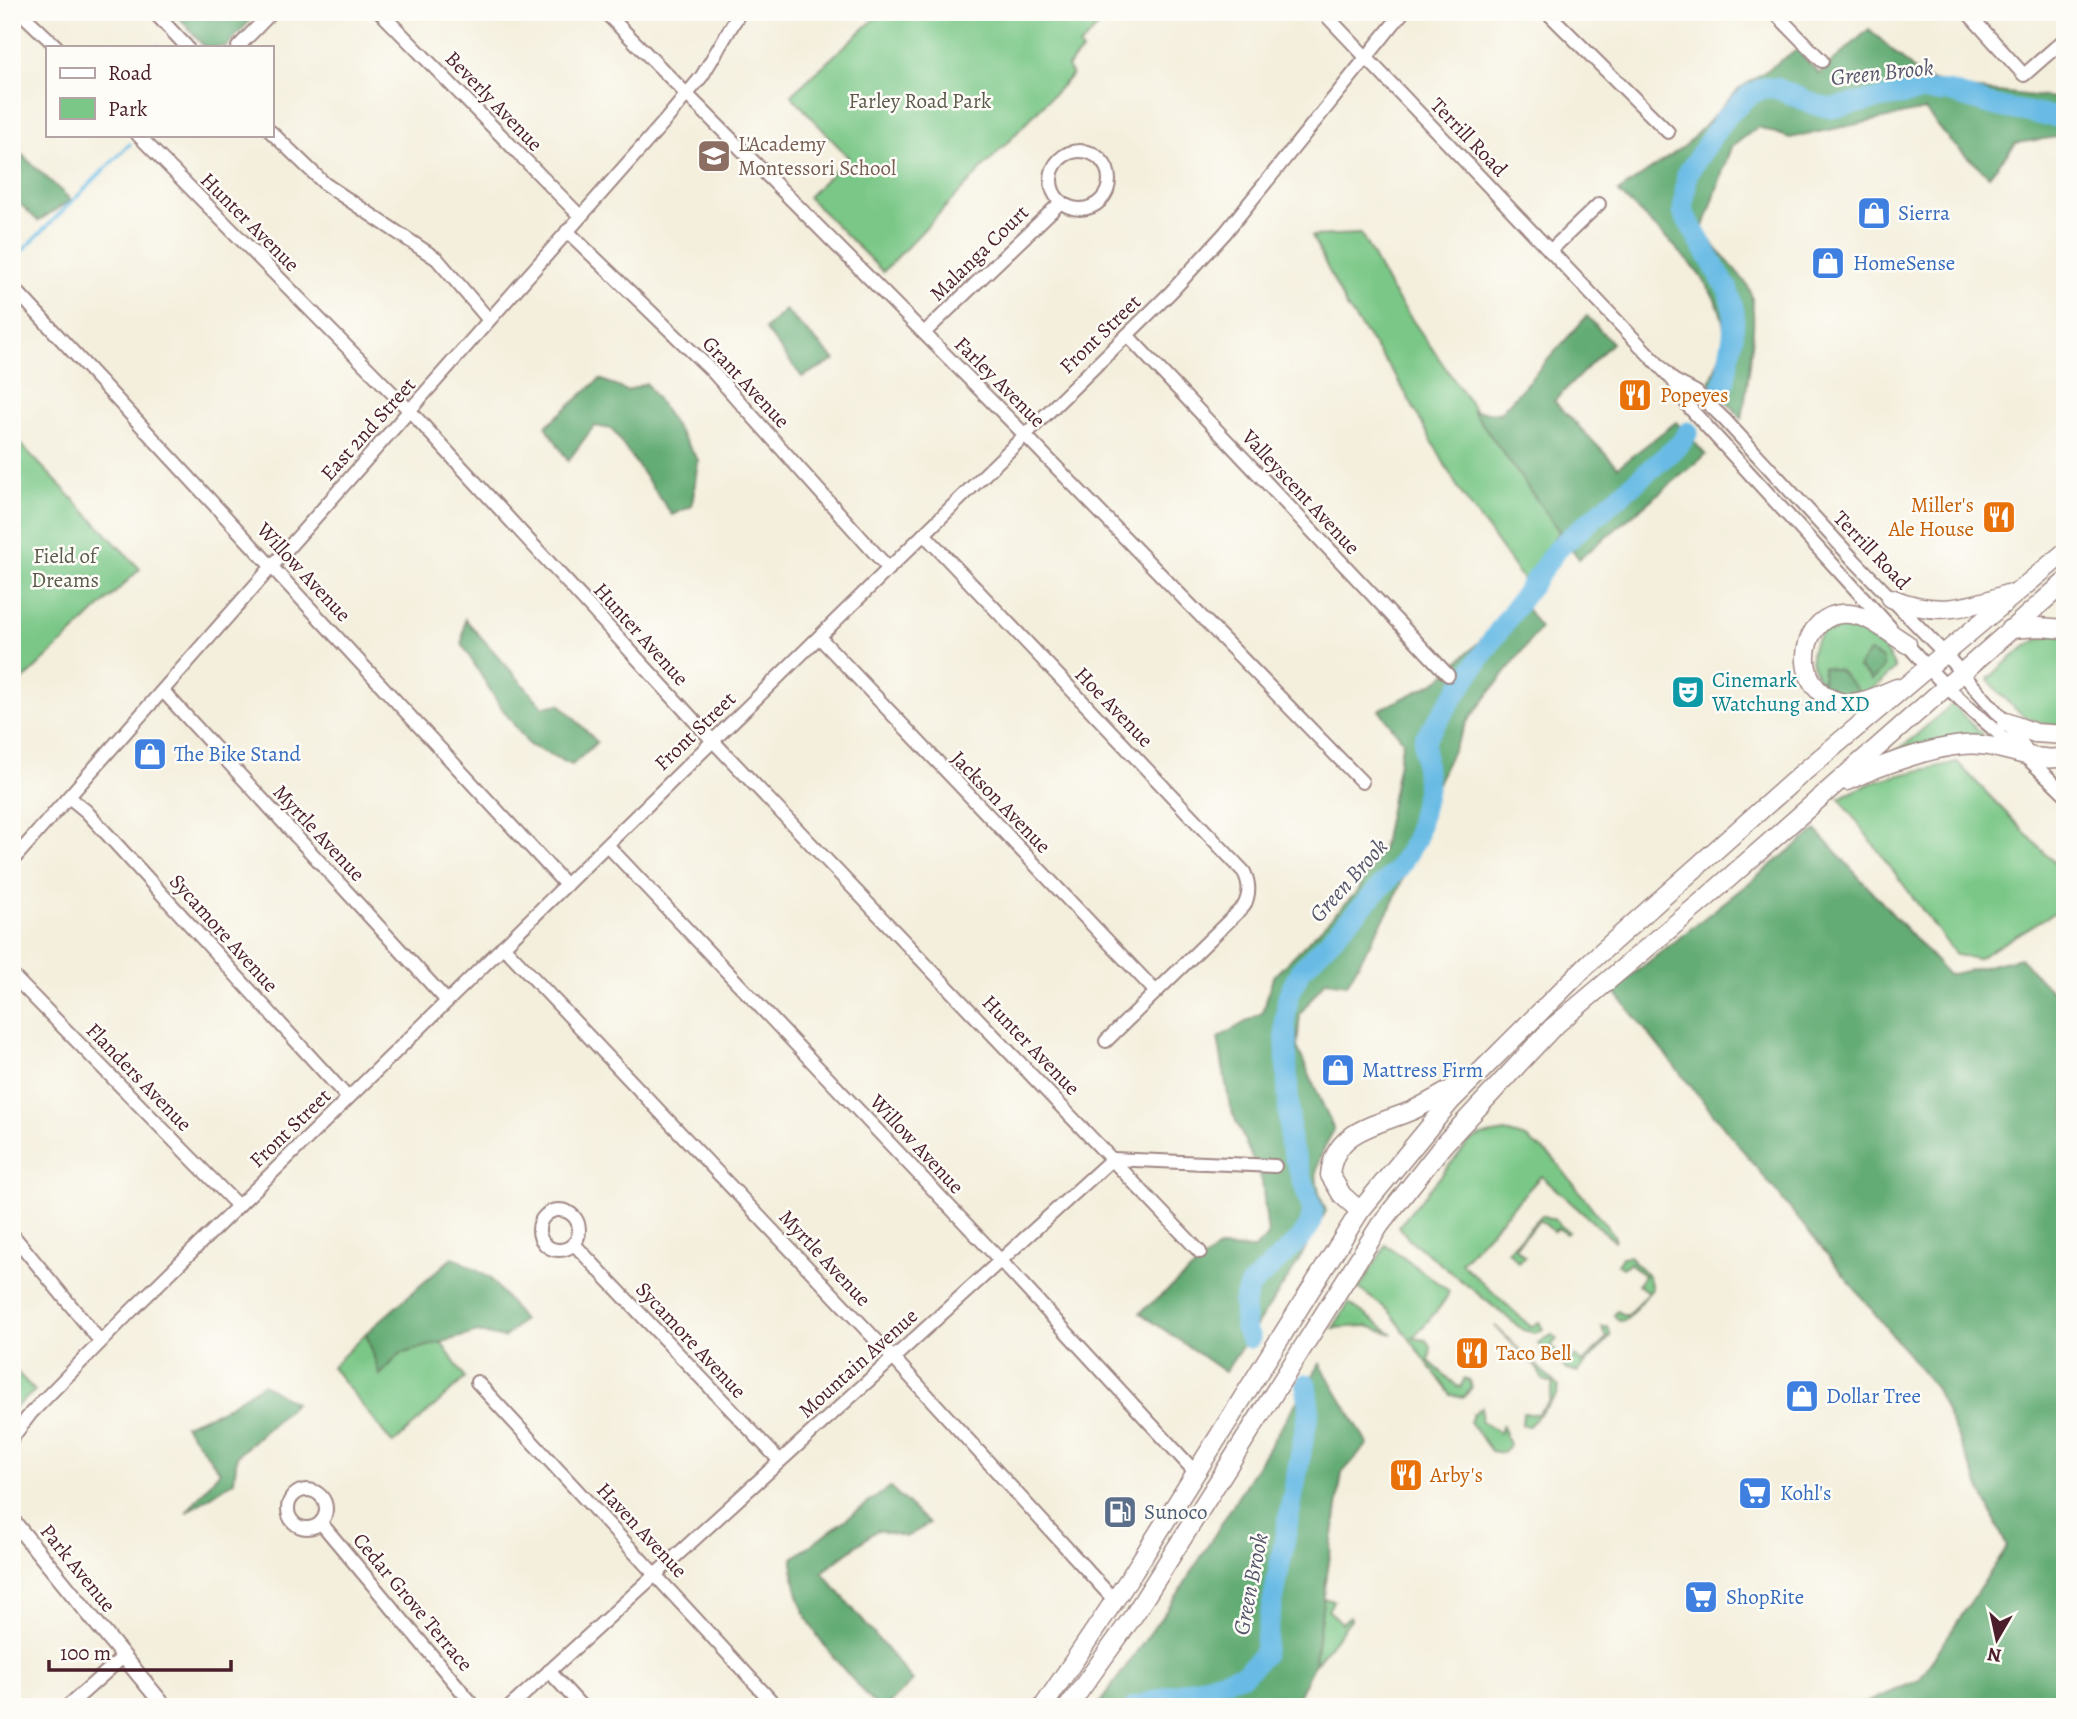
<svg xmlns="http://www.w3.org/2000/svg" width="2077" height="1719" font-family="Alegreya,serif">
	<rect width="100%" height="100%" fill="#fdfcf7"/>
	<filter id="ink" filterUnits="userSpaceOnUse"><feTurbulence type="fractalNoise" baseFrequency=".0143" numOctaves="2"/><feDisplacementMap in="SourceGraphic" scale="14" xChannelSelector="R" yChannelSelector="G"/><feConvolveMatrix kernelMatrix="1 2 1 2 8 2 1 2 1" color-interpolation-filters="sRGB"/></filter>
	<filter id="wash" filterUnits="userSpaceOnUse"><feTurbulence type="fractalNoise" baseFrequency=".00686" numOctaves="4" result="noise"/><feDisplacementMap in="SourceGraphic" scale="28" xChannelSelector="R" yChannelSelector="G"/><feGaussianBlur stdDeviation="1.57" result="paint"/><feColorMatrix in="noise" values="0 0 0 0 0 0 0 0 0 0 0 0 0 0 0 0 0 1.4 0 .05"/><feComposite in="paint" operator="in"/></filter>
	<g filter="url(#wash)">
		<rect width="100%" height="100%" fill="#f4efdd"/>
		<g fill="#7ac787" stroke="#627359" stroke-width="2">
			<polygon points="882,12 1101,12 1107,17 1079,47 1082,51 1067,67 1072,75 883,272 808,197 848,157 791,95"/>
			<polygon points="1361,234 1390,288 1559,531 1524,581 1459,490 1397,378 1346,306 1312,236"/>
			<polygon points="12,435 140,569 12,691"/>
			<path d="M1848,622C1866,635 1888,647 1895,669C1862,699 1863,702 1821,685C1818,677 1811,666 1811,658C1810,636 1830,626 1848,622Z"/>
			<path d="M2056,633L2065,637V725C2028,728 2010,706 1988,679C2010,659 2027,641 2056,633Z"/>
			<polygon points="1952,704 1986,738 1893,755"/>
			<polygon points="1957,762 2065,874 2065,906 1977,959 1956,955 1839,798 1878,780"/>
			<polygon points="1506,1132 1526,1138 1553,1158 1615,1237 1614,1241 1541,1176 1461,1263 1531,1327 1539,1322 1543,1329 1535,1333 1523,1330 1408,1238 1399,1226 1469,1142 1481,1136"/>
			<polygon points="1542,1215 1555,1220 1568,1232 1566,1234 1558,1228 1554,1232 1540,1220 1515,1247 1525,1257 1518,1262 1508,1251"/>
			<polygon points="1386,1245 1449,1291 1445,1301 1413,1338 1426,1340 1431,1348 1429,1361 1457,1386 1462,1387 1464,1379 1470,1381 1472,1388 1464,1397 1451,1395 1389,1311 1359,1289"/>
			<polygon points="1629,1256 1649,1277 1652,1289 1626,1320 1619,1321 1614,1315 1617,1311 1627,1316 1648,1293 1638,1284 1644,1276 1630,1263 1622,1268 1617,1264 1622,1257"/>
			<polygon points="1349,1303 1393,1334 1367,1326 1333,1328"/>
			<polygon points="1495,1326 1559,1387 1557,1395 1529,1426 1522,1425 1523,1413 1537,1414 1549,1402 1553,1384 1543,1380 1536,1367"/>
			<polygon points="1602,1327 1608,1327 1611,1336 1578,1372 1567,1370 1538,1343 1552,1335 1557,1339 1551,1346 1569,1362 1575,1356 1583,1363 1607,1338"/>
			<polygon points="366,1333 380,1375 400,1354 441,1342 465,1378 393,1444 332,1367"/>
			<polygon points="12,1367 35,1391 12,1410"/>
			<polygon points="1482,1407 1481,1421 1499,1433 1502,1426 1509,1445 1504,1453 1491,1451 1470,1422 1473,1414"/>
			<polygon points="1323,1599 1334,1600 1328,1610 1342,1623 1350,1616 1351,1619 1315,1664"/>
		</g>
		<g fill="#63ac74" stroke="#566650" stroke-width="2">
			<polygon points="175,12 256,12 256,14 226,47 204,47"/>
			<path d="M1869,29L1923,78L1958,88L2065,99V136L2016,143L1989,176L1951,142L1925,110L1790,138L1758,127L1731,147L1703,230C1715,251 1734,265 1747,285C1762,307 1746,391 1742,419L1710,383C1715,368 1723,352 1724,336C1728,286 1651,224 1618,192L1686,145L1739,89L1797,50L1819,74Z"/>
			<polygon points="12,146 20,153 71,200 38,221 12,196"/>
			<polygon points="785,310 835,360 802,377 765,329"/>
			<polygon points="1587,316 1612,343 1554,401 1618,467 1676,422 1706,455 1579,559 1473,411 1500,413"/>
			<polygon points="600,379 627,391 646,383 698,460 692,506 672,515 612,429 594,426 568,461 546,426"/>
			<path d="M1517,595L1540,628L1467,722L1437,783L1429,821L1390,908L1347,984L1325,981L1300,1014L1297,1047L1334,1130C1315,1163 1310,1175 1326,1211L1294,1269L1225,1372L1140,1313L1218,1248L1254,1249L1268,1236L1262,1181L1230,1107L1218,1038L1263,1012L1273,977L1357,892L1382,850L1403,741L1379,710L1438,681L1480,641Z"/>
			<polygon points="465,619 543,707 560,704 597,742 572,765 529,745 498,703 462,644"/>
			<polygon points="1869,652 1883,659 1883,668 1872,680 1858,667"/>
			<polygon points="1823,667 1839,670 1860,693 1841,694 1822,683"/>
			<polygon points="1816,830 1948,975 2020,958 2065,1005 2065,1707 1857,1707 1919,1680 2007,1547 1936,1389 1613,990"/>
			<polygon points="453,1257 490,1278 523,1320 504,1338 478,1332 400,1354 380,1375 366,1333"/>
			<polygon points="1320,1364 1368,1444 1342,1473 1314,1664 1293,1707 1097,1707 1178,1594"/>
			<polygon points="263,1384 295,1403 237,1456 234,1481 186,1513 220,1471 184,1425 220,1411"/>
			<path d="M890,1487L929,1524L906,1537L877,1530L822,1572L913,1681L886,1707H877C839,1663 791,1620 793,1558Z"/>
		</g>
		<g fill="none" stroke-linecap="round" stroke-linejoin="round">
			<g stroke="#69bbe5" stroke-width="3.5">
				<polyline points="158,46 159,47"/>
				<polyline points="13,260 130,144"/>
			</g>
			<g stroke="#69bbe5" stroke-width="21">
				<polyline points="1717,394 1724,384 1733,336 1734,312 1728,290 1683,212 1687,174 1724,119 1748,96 1763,88 1776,88 1816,105 1832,108 1921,91 1948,92 1999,107 2065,119"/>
				<polyline points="1250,1338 1245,1328 1244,1303 1249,1287 1302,1237 1310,1225 1313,1211 1290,1143 1285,1020 1288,996 1300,971 1398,869 1416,839 1427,789 1424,740 1493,639 1557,549 1680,444 1688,432"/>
				<polyline points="1135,1707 1244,1674 1263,1655 1309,1409 1306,1384"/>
			</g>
		</g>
	</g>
	<g filter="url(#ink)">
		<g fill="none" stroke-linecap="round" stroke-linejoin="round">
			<g stroke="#9f8784" stroke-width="16">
				<g id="minor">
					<polyline points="20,12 57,47"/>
					<polyline points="154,12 187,47"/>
					<polyline points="380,12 580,216"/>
					<polyline points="605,12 1025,435 1362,782"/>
					<polyline points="1323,12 1673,380 1688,406 1890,627"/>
					<polyline points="1547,12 1668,132"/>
					<polyline points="1774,12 1822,61"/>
					<polyline points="1967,12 2024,75 2065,39"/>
					<polyline points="238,47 272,12"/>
					<polyline points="271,132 325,184 437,259 489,320"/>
					<polyline points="138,135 410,411 713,741 1200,1252"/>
					<circle cx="1080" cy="180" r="29"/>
					<polyline points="567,231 712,371 889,569"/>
					<polyline points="1550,251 1599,204"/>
					<polyline points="12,286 566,885"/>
					<polyline points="924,333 1061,202"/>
					<polyline points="1127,335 1448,675"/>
					<polyline points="1675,381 1696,392 1725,420 1852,558 1944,653 2018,736 2029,756"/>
					<path d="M924,534L1244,872C1250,884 1250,894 1244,906L1106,1041"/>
					<polyline points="819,637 1156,992"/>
					<path d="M1903,640C1917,655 1929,670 1944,684C1983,723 2027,755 2065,794"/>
					<polyline points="163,691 447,1001"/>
					<polyline points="69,797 86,811 348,1098"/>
					<polyline points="607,845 1000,1260 1196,1473"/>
					<polyline points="12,861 664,122 702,76 740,12"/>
					<polyline points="503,946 896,1361 1115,1601"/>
					<polyline points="12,975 238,1206"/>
					<circle cx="559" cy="1230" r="20"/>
					<polyline points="12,1234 100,1341"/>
					<polyline points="574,1244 780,1461"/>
					<polyline points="477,1382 777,1707"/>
					<polyline points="12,1438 31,1413 130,1312 1171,292 1225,233 1403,12"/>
					<circle cx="307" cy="1509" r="19"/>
					<polyline points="321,1523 475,1707"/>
					<polyline points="549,1671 582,1707"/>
					<polyline points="67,1707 124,1656"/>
					<polyline points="510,1707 1112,1159 1275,1166"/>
				</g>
			</g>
			<g stroke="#9f8784" stroke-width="18">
				<polyline id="major" points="12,1520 165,1707"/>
			</g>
			<g stroke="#9f8784" stroke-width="21">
				<g id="highway">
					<path d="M1891,598C1933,616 1966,609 2007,594"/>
					<polyline points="2010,629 2040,627 2065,629"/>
					<path d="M1897,688C1881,694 1858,707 1840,702C1787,689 1800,608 1850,614C1871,616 1890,634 1907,644"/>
					<polyline points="2006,722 2035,733 2065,735"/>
					<path d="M1847,781C1878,766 1946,741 1981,745C2011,748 2033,763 2065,757"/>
					<path d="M1360,1211L1342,1195L1330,1175C1334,1130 1375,1126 1411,1111C1427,1104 1444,1093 1460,1085"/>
					<polyline points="1043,1707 1131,1576 1360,1211 1450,1102 1589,963 1799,776 2065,552"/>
					<polyline points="1068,1707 1134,1615 1380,1225 1444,1144 1552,1028 1705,899 2065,582"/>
				</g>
			</g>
			<use href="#minor" stroke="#fff" stroke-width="12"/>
			<use href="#major" stroke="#fff" stroke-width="14"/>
			<use href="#highway" stroke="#fff" stroke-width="18"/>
		</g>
	</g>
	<defs>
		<g id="school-square" transform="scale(1.75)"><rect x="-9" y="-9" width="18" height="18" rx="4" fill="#8d6e63" stroke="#fdfcf7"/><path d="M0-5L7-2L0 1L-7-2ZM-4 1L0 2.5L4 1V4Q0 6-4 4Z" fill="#fff"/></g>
		<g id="shop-square" transform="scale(1.75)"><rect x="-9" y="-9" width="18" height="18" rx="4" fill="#3f7fe0" stroke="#fdfcf7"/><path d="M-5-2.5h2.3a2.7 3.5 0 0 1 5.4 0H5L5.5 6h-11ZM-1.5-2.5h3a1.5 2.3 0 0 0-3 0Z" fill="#fff"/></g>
		<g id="restaurant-square" transform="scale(1.75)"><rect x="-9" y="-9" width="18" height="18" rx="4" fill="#e8710a" stroke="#fdfcf7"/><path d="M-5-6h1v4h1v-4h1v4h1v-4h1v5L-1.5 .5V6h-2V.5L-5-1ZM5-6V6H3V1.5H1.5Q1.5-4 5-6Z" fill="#fff"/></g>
		<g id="theatre-square" transform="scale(1.75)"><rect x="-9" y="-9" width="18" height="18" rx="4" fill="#0f9aa8" stroke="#fdfcf7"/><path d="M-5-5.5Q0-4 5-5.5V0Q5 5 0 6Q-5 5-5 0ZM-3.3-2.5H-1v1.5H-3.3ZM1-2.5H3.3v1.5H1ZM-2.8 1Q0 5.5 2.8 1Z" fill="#fff"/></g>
		<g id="supermarket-square" transform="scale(1.75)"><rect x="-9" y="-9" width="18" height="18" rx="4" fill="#3f7fe0" stroke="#fdfcf7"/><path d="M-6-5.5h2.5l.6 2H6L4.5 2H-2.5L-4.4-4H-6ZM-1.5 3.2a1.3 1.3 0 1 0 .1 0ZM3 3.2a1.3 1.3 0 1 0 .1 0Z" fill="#fff"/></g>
		<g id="fuel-square" transform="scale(1.75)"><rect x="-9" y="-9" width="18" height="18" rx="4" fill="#5c6f8a" stroke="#fdfcf7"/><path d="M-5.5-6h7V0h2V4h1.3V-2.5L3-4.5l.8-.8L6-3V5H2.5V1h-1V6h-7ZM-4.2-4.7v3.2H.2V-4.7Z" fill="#fff"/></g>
	</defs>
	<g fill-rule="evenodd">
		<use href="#school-square" x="714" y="156"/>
		<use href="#shop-square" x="1874" y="213"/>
		<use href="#shop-square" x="1828" y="263"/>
		<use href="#restaurant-square" x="1635" y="395"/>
		<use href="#restaurant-square" x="1999" y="517"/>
		<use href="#theatre-square" x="1688" y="692"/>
		<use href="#shop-square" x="150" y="754"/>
		<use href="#shop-square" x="1338" y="1070"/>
		<use href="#restaurant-square" x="1472" y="1353"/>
		<use href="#shop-square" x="1802" y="1396"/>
		<use href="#restaurant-square" x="1406" y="1475"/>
		<use href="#supermarket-square" x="1755" y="1493"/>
		<use href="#fuel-square" x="1120" y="1512"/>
		<use href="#supermarket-square" x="1701" y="1597"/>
	</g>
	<g text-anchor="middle" stroke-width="5" stroke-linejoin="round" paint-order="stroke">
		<g font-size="21" fill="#4a1f2b" stroke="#fdfcf7">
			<text transform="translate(494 101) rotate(46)" y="7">Beverly Avenue</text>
			<text transform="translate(1469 137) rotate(46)" y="7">Terrill Road</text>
			<text transform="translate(250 222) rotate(45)" y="7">Hunter Avenue</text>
			<text transform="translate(979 253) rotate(-44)" y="7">Malanga Court</text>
			<text transform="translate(1100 334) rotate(-44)" y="7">Front Street</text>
			<text transform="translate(746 382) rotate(47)" y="7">Grant Avenue</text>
			<text transform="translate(1000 382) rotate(45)" y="7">Farley Avenue</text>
			<text transform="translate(368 429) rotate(-48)" y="7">East 2nd Street</text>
			<text transform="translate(1301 492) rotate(47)" y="7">Valleyscent Avenue</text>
			<text transform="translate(1872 550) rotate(46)" y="7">Terrill Road</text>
			<text transform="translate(304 572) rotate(47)" y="7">Willow Avenue</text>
			<text transform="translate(641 634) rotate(48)" y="7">Hunter Avenue</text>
			<text transform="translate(1114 707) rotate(46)" y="7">Hoe Avenue</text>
			<text transform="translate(695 731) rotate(-44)" y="7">Front Street</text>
			<text transform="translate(1001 802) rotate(46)" y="7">Jackson Avenue</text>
			<text transform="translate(319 833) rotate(47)" y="7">Myrtle Avenue</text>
			<text transform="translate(224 933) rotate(48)" y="7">Sycamore Avenue</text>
			<text transform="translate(1031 1045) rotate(46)" y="7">Hunter Avenue</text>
			<text transform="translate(139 1077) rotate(46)" y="7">Flanders Avenue</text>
			<text transform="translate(290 1128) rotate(-44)" y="7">Front Street</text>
			<text transform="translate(917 1144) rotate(47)" y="7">Willow Avenue</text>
			<text transform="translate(825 1258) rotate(47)" y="7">Myrtle Avenue</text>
			<text transform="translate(691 1340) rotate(47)" y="7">Sycamore Avenue</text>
			<text transform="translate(858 1363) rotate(-42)" y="7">Mountain Avenue</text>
			<text transform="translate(642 1530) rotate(47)" y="7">Haven Avenue</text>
			<text transform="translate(78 1568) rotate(51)" y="7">Park Avenue</text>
			<text transform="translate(413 1602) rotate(50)" y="7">Cedar Grove Terrace</text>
		</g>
		<g font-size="21" fill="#5b5a4b" stroke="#fdfcf7">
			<text x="920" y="108">Farley Road Park</text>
			<text x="65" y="563">Field of<tspan x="65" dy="24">Dreams</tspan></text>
		</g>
		<g font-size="21" fill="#785e54" stroke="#fdfcf7" text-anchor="start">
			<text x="738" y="151">L'Academy<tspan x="738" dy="24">Montessori School</tspan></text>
		</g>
		<g font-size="21" fill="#366cbe" stroke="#fdfcf7" text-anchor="start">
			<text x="1898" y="220">Sierra</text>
			<text x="1853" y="270">HomeSense</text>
			<text x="174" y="761">The Bike Stand</text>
			<text x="1362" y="1077">Mattress Firm</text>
			<text x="1826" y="1403">Dollar Tree</text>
			<text x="1780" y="1500">Kohl's</text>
			<text x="1726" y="1604">ShopRite</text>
		</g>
		<g font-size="21" fill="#c56008" stroke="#fdfcf7" text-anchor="start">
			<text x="1660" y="402">Popeyes</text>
			<text x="1974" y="512" text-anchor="end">Miller's<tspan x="1974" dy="24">Ale House</tspan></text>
			<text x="1496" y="1360">Taco Bell</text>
			<text x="1430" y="1482">Arby's</text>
		</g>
		<g font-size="21" fill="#0d838f" stroke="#fdfcf7" text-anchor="start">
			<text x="1712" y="687">Cinemark<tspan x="1712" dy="24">Watchung and XD</tspan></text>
		</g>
		<g font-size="21" fill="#4e5e75" stroke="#fdfcf7" text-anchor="start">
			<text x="1144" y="1519">Sunoco</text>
		</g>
		<g font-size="23" font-style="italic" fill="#55566c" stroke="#fdfcf7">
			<text transform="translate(1882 72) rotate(-6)" y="8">Green Brook</text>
			<text transform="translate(1348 880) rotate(-48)" y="8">Green Brook</text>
			<text transform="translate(1250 1584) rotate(-79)" y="8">Green Brook</text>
		</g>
	</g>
	<rect width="2077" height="1719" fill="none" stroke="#fdfcf7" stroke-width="42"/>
	<rect x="46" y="46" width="228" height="91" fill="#fdfcf7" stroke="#b5a4a5" stroke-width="2"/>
	<rect x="60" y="68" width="35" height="10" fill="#ffffff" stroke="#b5a4a5" stroke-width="2"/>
	<text x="108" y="80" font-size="21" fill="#4a1f2b">Road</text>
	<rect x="60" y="98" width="35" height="21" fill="#7ac787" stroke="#b5a4a5" stroke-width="2"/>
	<text x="108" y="116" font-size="21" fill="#4a1f2b">Park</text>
	<g transform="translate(1997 1639) rotate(189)" stroke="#fdfcf7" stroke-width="5" paint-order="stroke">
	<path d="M0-5L12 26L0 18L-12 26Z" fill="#4a1f2b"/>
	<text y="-10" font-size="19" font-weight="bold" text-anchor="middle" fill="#4a1f2b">N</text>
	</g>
	<path d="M49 1660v10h182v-10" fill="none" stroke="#4a1f2b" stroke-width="3.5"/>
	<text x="60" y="1660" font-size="21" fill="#4a1f2b" stroke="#fdfcf7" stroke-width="5" paint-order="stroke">100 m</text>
</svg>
